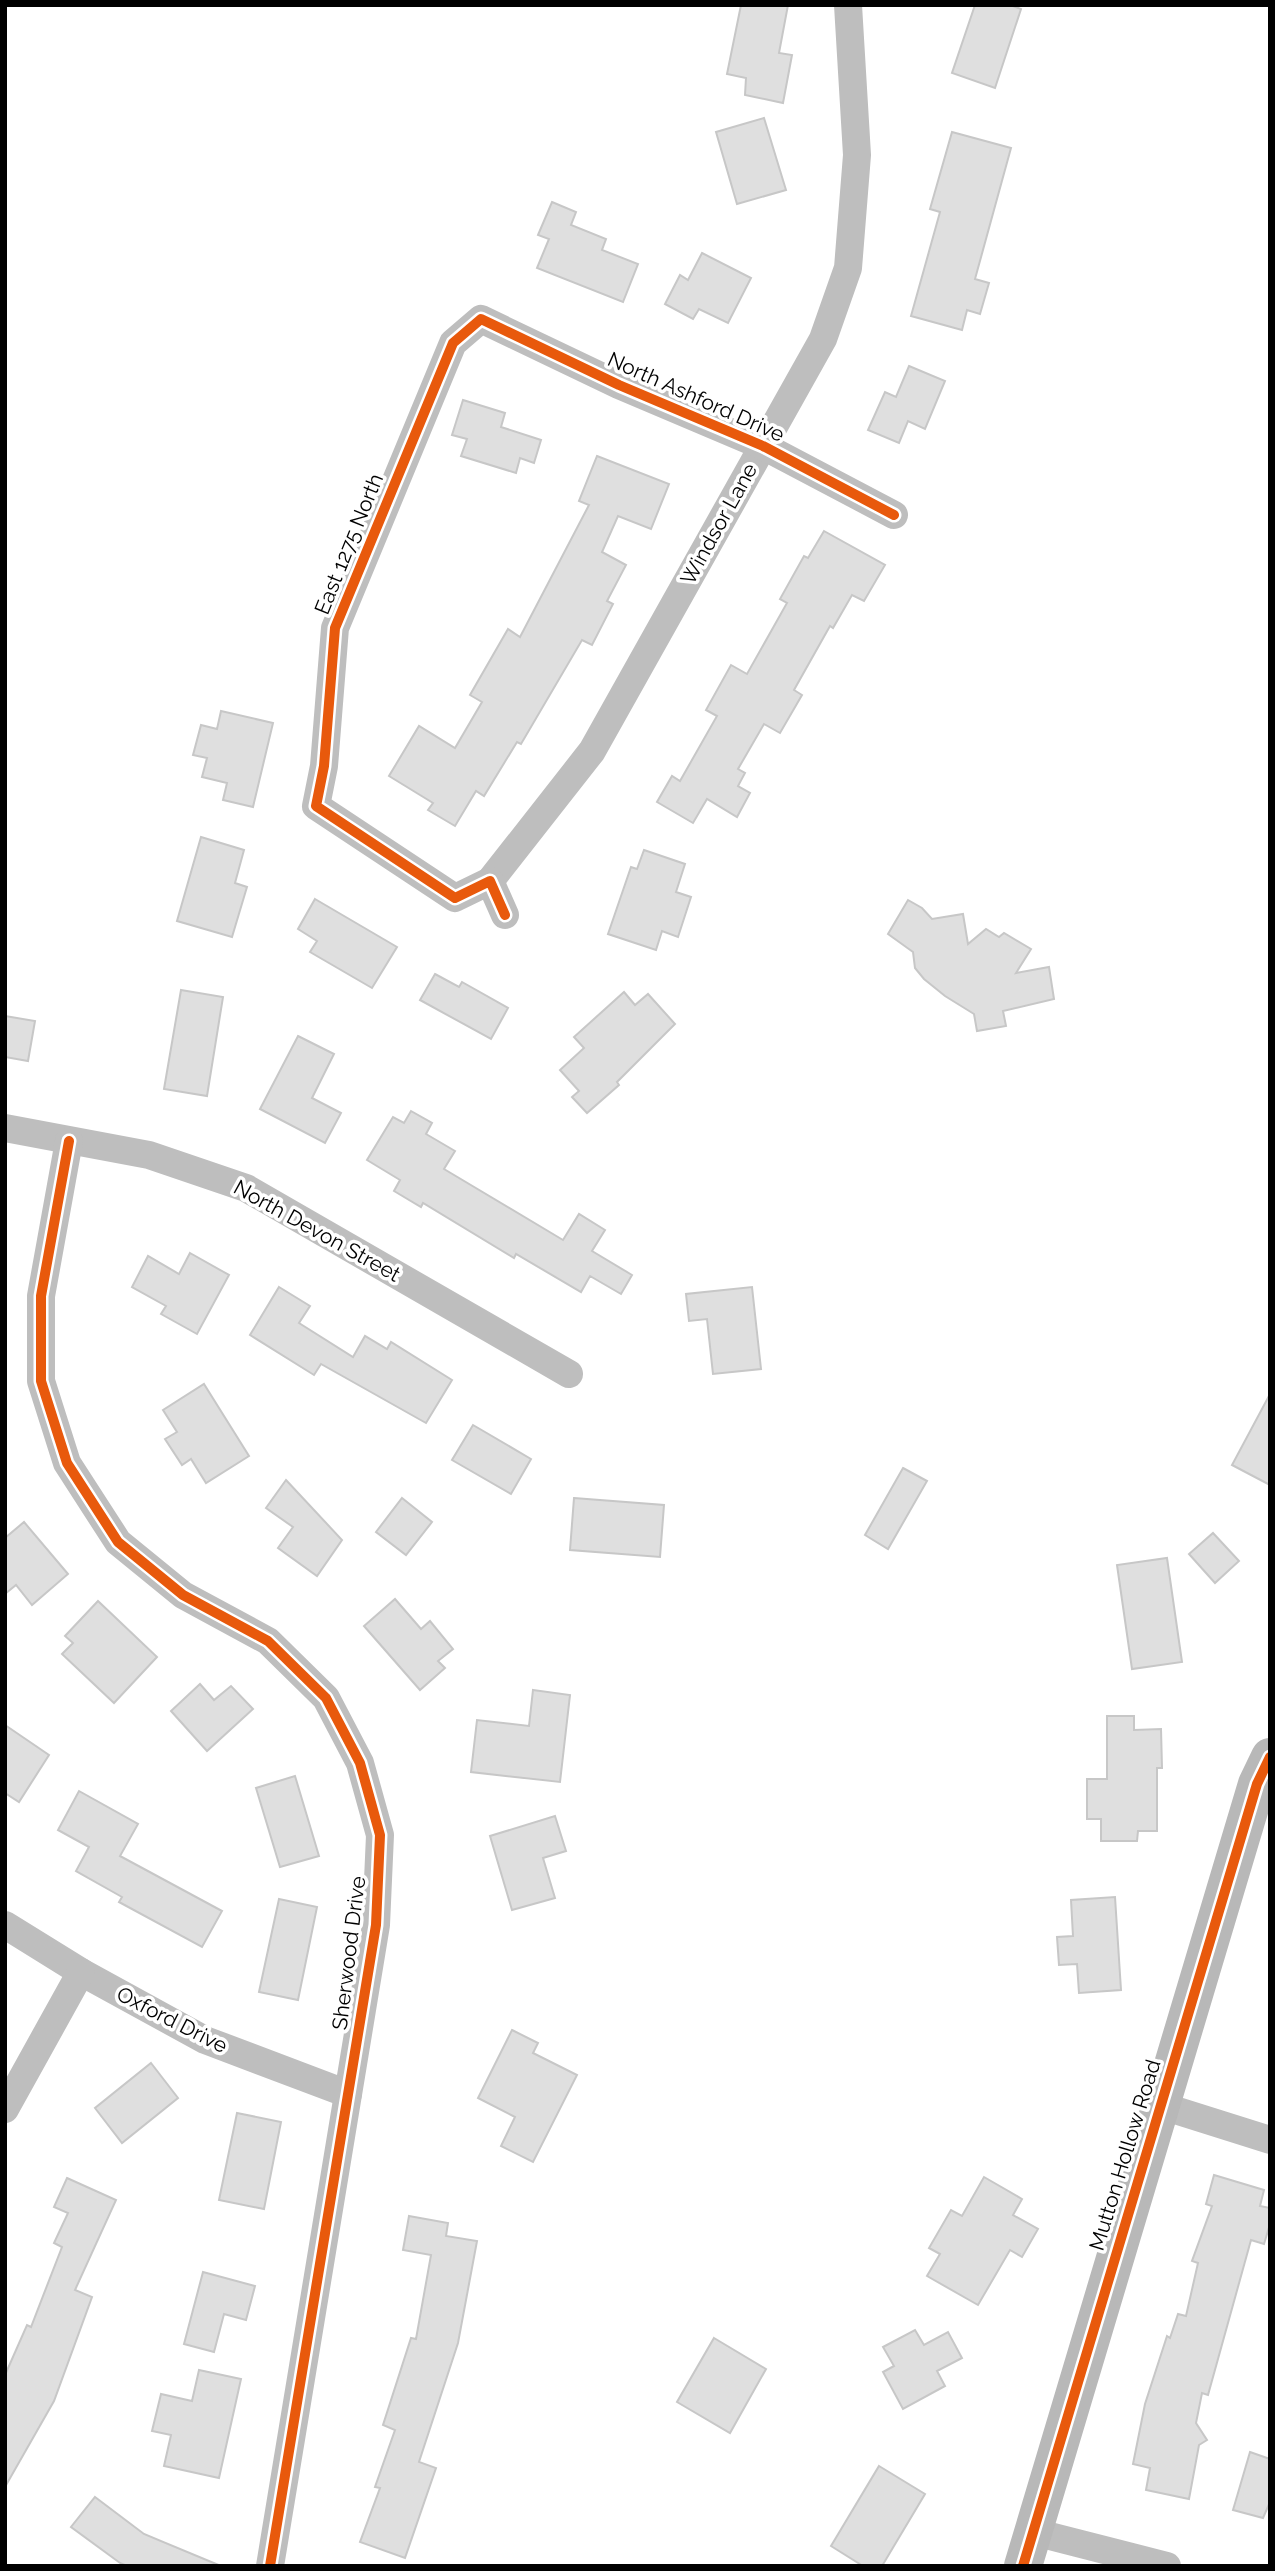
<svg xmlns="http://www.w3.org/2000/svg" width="1275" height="2571" font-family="Raleway,sans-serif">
	<rect width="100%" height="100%" fill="#fff"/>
	<g fill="#dfdfdf" stroke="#c7c7c7" stroke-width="2">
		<polygon points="741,5 788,5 779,53 792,55 783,103 745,95 746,78 727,74"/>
		<polygon points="975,5 1010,5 1021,9 995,88 952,73"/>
		<polygon points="764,118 786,190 737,204 716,132"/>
		<polygon points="952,132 1011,148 975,279 989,283 980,314 967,310 962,330 911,316 940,212 930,209"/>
		<polygon points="552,202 576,212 571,225 606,239 602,250 638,264 623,302 537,268 549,239 538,235"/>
		<polygon points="702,253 751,278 728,323 699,309 693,319 665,304 680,275 688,280"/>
		<polygon points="909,366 945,381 925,429 908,421 899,443 868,430 885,392 896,397"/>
		<polygon points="463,400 505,413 501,427 541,440 534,463 520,458 516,473 461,456 467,439 452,435"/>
		<polygon points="597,456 669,484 651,529 618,516 602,552 626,565 607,601 613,604 592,645 582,640 521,744 517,742 484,796 476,791 455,826 428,810 433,803 389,776 419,726 455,748 482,702 470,695 508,629 520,637 589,505 579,501"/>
		<polygon points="824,531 885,565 864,601 852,595 833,628 830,626 794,690 802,695 780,733 764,724 738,769 745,773 738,786 750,793 737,817 707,799 693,823 657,802 672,776 680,781 717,716 706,710 731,665 747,674 787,603 780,599 804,556 808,558"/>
		<polygon points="221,711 273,723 253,807 223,800 227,783 202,777 207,758 193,755 201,725 217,729"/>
		<polygon points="201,837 244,850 235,883 247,887 232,937 177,921"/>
		<polygon points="644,850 685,864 676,892 691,897 678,937 662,931 656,950 608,934 631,867 637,869"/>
		<polygon points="315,899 397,947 372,988 310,952 317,941 298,929"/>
		<polygon points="908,900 922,908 932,919 963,914 968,944 986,929 999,937 1004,933 1031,949 1016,973 1049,967 1054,999 1003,1011 1006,1026 977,1031 974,1014 945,996 924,979 915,968 913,952 888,934"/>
		<polygon points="435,974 459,987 462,982 508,1008 491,1039 420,1000"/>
		<polygon points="181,990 223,997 207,1096 164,1089"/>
		<polygon points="624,992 635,1005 648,994 675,1024 617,1082 619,1085 587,1113 572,1097 579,1091 560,1070 584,1048 574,1037"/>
		<polygon points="5,1016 35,1021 28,1061 5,1057"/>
		<polygon points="298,1036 334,1054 312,1098 341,1113 325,1143 260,1109"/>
		<polygon points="411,1111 432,1123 426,1134 455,1151 444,1169 563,1240 579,1214 605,1230 592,1251 632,1275 621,1294 590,1276 581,1292 516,1254 514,1258 423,1203 421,1207 394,1191 400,1180 367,1160 393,1117 404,1123"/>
		<polygon points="190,1253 229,1275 197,1334 161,1314 166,1306 132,1287 148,1256 179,1274"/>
		<polygon points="279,1287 310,1306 299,1323 353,1357 365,1336 387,1349 391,1342 452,1380 426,1423 321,1364 314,1375 250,1335"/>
		<polygon points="752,1287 761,1369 713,1374 707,1319 689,1321 686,1294"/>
		<polygon points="204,1384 249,1456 206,1483 191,1459 182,1465 165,1439 177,1432 163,1410"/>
		<polygon points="1270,1394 1270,1485 1232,1465"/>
		<polygon points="473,1425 531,1459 511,1494 452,1460"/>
		<polygon points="903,1468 927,1481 888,1549 865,1535"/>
		<polygon points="286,1480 342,1540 317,1576 278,1548 293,1527 266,1508"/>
		<polygon points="402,1498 432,1522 406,1555 376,1532"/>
		<polygon points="574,1498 664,1505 660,1557 570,1550"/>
		<polygon points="24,1522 68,1574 32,1605 16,1585 5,1594 5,1538"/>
		<polygon points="1213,1533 1239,1561 1215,1583 1189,1554"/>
		<polygon points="1167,1558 1182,1662 1132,1669 1117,1565"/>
		<polygon points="395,1599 421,1629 430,1621 453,1649 438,1661 445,1668 420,1690 364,1626"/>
		<polygon points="98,1601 157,1657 114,1703 62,1654 73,1643 65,1636"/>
		<polygon points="200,1684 214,1700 231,1686 253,1709 207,1751 171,1711"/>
		<polygon points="533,1690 570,1695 560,1782 471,1772 477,1720 529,1726"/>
		<polygon points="1107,1716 1134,1716 1134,1730 1161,1729 1162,1768 1157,1768 1157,1831 1138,1831 1137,1841 1101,1841 1101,1819 1087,1819 1087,1779 1107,1779"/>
		<polygon points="5,1725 49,1755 19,1802 5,1793"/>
		<polygon points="295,1776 319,1856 280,1867 256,1788"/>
		<polygon points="79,1791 138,1824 120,1856 222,1911 202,1947 119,1902 122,1897 76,1871 89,1847 58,1830"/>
		<polygon points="555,1816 566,1851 543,1858 555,1898 512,1910 490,1836"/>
		<polygon points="1115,1897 1121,1990 1079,1993 1077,1964 1059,1965 1057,1937 1073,1936 1071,1900"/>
		<polygon points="279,1899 317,1907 298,2000 259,1992"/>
		<polygon points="512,2030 538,2043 533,2053 577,2075 533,2162 501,2146 515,2117 478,2098"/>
		<polygon points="151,2063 178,2098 122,2143 95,2108"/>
		<polygon points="237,2113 281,2122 264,2209 219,2200"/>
		<polygon points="1214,2175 1264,2190 1260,2206 1270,2208 1270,2224 1264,2244 1251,2240 1208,2395 1202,2393 1196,2423 1207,2440 1199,2445 1189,2499 1146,2490 1150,2468 1133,2464 1145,2404 1167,2336 1170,2338 1178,2314 1186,2316 1198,2263 1192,2261 1212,2206 1206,2204"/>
		<polygon points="984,2177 1022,2199 1013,2215 1038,2229 1022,2257 1010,2250 978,2305 927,2276 940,2254 929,2248 951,2210 962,2216"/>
		<polygon points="67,2178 116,2200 75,2290 92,2297 54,2401 5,2487 5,2375 27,2325 31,2327 62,2247 54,2243 68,2213 54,2207"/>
		<polygon points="409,2216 448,2223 446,2236 477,2241 458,2343 419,2462 436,2468 405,2558 360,2542 380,2488 375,2487 395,2430 383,2425 411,2338 416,2339 431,2255 403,2250"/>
		<polygon points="203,2272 255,2286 246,2320 224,2314 214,2352 184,2344"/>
		<polygon points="915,2330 924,2345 948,2332 962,2358 937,2371 945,2386 903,2409 883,2372 894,2366 883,2347"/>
		<polygon points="714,2338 766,2369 730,2433 677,2402"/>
		<polygon points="199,2370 241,2379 219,2478 164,2466 171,2435 152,2431 161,2394 192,2401"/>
		<polygon points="1250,2452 1270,2459 1270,2502 1263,2518 1233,2510"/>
		<polygon points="879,2466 925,2494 882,2566 863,2566 831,2546"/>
		<polygon points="95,2497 144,2534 221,2566 127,2566 120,2563 71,2527"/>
	</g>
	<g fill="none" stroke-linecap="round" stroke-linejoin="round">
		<g stroke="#bebebe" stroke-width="28">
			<polyline points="490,881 592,751 823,339 848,268 857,155 848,5"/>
			<polyline points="505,915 490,881 455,898 316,806 324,766 335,628 453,343 481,319 619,385 763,446 894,515"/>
			<polyline points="5,1128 149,1155 246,1188 569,1374"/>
			<polyline points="69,1141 41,1296 41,1381 67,1463 118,1542 183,1595 268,1641 326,1698 360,1763 380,1835 376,1925 270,2566"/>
			<polyline points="5,1925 81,1972 205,2040 348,2094"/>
			<polyline points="1159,2105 1270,2140"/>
			<polyline points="5,2109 81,1972"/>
			<polyline points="1034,2532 1167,2566"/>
		</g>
		<polyline stroke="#b8b8b8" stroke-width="38" points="1023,2566 1257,1784 1270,1757"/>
		<g stroke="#fff" stroke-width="15">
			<g id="cycleway">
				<polyline points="505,915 490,881 455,898 316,806 324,766 335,628 453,343 481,319 619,385 763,446 894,515"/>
				<polyline points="69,1141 41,1296 41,1381 67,1463 118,1542 183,1595 268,1641 326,1698 360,1763 380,1835 376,1925 270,2566"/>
				<polyline points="1023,2566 1257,1784 1270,1757"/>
			</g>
		</g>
		<use href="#cycleway" stroke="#e8590c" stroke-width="10"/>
	</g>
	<g text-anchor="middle" stroke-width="7" stroke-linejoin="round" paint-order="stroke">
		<g font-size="21" fill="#000" stroke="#fff">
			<text transform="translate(696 397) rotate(24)" y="7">North Ashford Drive</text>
			<text transform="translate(719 524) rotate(-61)" y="7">Windsor Lane</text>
			<text transform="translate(349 544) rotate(-68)" y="7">East 1275 North</text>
			<text transform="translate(317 1231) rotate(29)" y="7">North Devon Street</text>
			<text transform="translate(349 1953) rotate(-83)" y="7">Sherwood Drive</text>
			<text transform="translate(172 2020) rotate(27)" y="7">Oxford Drive</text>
			<text transform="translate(1125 2155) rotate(-73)" y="7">Mutton Hollow Road</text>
		</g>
	</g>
	<rect width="1275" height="2571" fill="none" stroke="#000000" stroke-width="14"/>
</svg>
